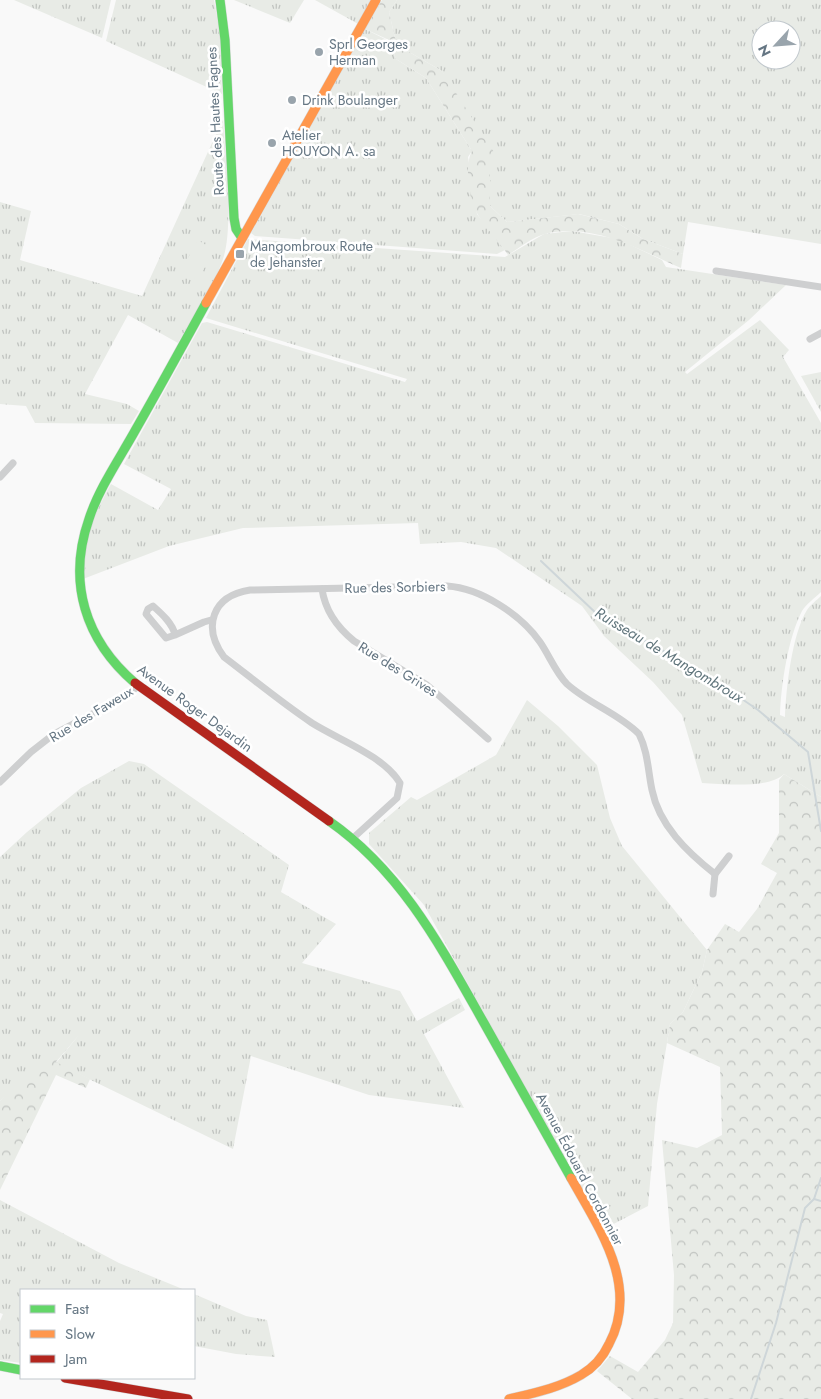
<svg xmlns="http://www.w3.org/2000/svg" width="821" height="1399" font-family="Jost,sans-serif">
	<defs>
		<pattern id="grass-tufts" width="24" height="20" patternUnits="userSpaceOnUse" patternTransform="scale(1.25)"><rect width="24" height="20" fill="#e8ebe6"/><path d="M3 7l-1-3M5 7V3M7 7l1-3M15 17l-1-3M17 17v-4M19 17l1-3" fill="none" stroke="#c0c3c0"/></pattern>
		<pattern id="forest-crowns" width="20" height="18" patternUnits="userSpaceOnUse" patternTransform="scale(1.25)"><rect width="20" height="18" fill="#e8ebe6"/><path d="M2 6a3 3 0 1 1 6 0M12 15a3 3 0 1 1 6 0" fill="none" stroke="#c0c3c0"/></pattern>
	</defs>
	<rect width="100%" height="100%" fill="#f9f9f9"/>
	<g fill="url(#grass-tufts)" fill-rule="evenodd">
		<polygon points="14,0 111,0 102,38"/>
		<polygon points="116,0 214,0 220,34 222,94 106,41"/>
		<polygon points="234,0 304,0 290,23"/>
		<polygon points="315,0 373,0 360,25"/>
		<path d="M397,0H821V244L688,222L683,254L643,239L619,224L579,214L507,222L490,206V171L442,71L404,49L395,38L389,12ZM761,30H791V60H761Z"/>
		<polygon points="365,29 389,41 396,59 426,78 472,151 468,157 477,214 505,250 497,254 255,236 251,233"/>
		<path d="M223,119C225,155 234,227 223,259C215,284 191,320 178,343L128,315L85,394L127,404L139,411L131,424L35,423L26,406L0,404V202L31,211L20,260L142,296Z"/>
		<path d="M572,231L618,239L662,260L666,267L786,285L749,320L685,372L687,374L760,320L789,350L783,357L821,423V592C815,598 806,604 802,611C788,638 781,685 780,715L785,717C786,689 792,634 807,610C810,605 817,600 821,596V797L784,774C769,789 724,784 702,783L682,715L653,682L604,636L582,606L496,548L461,542L420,544L418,523L243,528L169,546L83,579C84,538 91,520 111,484L158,510L171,489L124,464L202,323L207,322L405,382L407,379L206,318L248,239L505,257L544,234Z"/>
		<polygon points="821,372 821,412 801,376"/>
		<polygon points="527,700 558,726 597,765 610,818 622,846 707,950 702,972 683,1012 670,1024 657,1104 648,1206 604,1229 424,905 369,844 369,833 411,797 417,800 496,755"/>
		<polygon points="129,761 144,764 289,865 281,892 336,924 302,963 400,991 417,1021 459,998 465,1010 424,1034 464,1108 369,1095 251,1056 233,1149 56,1063 78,1036 0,1101 0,857 27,832 81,788"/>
		<polygon points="0,1200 119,1263 185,1290 21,1290 21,1363 0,1360 0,1321 3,1314 0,1313"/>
		<polygon points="194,1294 246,1316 267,1320 275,1357 236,1354 194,1346"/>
	</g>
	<g fill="url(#forest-crowns)">
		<path d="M382,0H397L389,12L395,38L404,49L442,71L499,160L490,171V206L507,222L578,214L619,224L643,239L683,254L681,268C639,250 593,222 545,234C533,237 519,248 508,255C499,241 486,229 478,215C469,199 464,166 472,151L426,78L396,59L389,40L365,29Z"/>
		<polygon points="784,774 821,797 821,1399 632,1399 597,1371 610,1356 638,1372 665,1340 673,1323 674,1275 662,1140 697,1148 722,1135 720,1067 667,1043 670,1024 683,1012 702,972 707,950 725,924 739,932 757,909 777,873 761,864 779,833 779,780"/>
		<polygon points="79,1035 56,1062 90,1079 86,1088 56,1075 0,1190 0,1101 52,1051"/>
	</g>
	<polygon fill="#e8ebe6" points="198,240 214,250 198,280 181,270"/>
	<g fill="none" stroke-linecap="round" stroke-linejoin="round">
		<g stroke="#ced6d9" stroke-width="2">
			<polyline points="541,561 598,615 707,675 758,710 808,752 821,831"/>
			<polyline points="814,1199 821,1201"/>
			<polyline points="751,1399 776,1323 805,1208 814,1199 821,1178"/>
		</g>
		<g stroke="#d5d6d7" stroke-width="10">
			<g id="fast">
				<polyline points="220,0 225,40 234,218 236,229 242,238"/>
				<path d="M135,683C85,640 67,582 89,519C99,488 120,458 136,429C160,387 183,345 206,303"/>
				<path d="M329,821C402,872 441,947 484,1023C513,1075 542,1126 571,1178"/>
				<polyline points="0,1366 21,1370"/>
			</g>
		</g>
		<g stroke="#d5d6d7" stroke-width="10">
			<g id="slow">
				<polyline points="206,303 376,0"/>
				<path d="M509,1399C534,1393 559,1388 581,1375C593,1368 603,1357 609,1344C640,1286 599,1228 571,1178"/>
			</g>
		</g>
		<g stroke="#d5d6d7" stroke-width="10">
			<g id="jam">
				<polyline points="135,683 329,821"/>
				<polyline points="65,1378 188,1399"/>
			</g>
		</g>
		<g stroke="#cecfd0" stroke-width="7">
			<polyline points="716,271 821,287"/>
			<polyline points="810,339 821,333"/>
			<polyline points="0,477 13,463"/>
			<path d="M322,589C325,610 338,628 354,641L427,685L488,739"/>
			<path d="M175,635L166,638L146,614L148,609L153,606C162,614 173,624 175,635L204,622L211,620"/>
			<polyline points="0,782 31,752 54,734 128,695 138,686"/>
			<path d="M352,839L397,798L400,783C384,756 339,740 312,723C282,703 253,679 224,657C202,627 212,596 250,590L447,586C481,588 521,615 540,642C549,655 556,673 567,684C589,704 618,713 639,734C648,752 648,771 652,790C659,825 687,852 715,874"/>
			<polyline points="713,894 715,874 729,856"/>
		</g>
		<use href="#fast" stroke="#63d668" stroke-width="9"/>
		<use href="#slow" stroke="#ff974d" stroke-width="9"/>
		<use href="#jam" stroke="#b3261e" stroke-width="9"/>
	</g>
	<g fill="#99a4ac" stroke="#fff" stroke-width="2">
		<circle cx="319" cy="52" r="5"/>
		<circle cx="292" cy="100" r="5"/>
		<circle cx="272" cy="143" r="5"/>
		<rect x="235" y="249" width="10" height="10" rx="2.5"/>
	</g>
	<g text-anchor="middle" stroke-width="5" stroke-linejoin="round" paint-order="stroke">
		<g font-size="14" fill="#657683" stroke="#fff" text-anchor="start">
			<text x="329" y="49">Sprl Georges<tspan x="329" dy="16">Herman</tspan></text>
			<text x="302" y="105">Drink Boulanger</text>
			<text x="282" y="140">Atelier<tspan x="282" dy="16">HOUYON A. sa</tspan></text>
			<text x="250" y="251">Mangombroux Route<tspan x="250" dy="16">de Jehanster</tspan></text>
		</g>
		<g font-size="14" fill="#657683" stroke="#fff">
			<text transform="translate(215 121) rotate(-93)" y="5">Route des Hautes Fagnes</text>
			<text transform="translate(395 587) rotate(-1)" y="5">Rue des Sorbiers</text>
			<text transform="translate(398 669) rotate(32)" y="5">Rue des Grives</text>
			<text transform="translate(195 708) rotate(36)" y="5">Avenue Roger Dejardin</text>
			<text transform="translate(91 714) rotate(-31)" y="5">Rue des Faweux</text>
			<text transform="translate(580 1169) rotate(62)" y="5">Avenue Édouard Cordonnier</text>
		</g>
		<g font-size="15" font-style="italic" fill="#60757c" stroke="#fff">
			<text transform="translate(669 655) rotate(31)" y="5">Ruisseau de Mangombroux</text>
		</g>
	</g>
	<rect x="20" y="1289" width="175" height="90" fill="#ffffff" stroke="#c1c8cd"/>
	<rect x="30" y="1305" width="25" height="8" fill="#63d668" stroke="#c1c8cd"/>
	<text x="65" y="1314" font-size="15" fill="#657683">Fast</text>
	<rect x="30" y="1330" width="25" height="8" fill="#ff974d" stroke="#c1c8cd"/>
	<text x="65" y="1339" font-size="15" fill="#657683">Slow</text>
	<rect x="30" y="1355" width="25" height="8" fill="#b3261e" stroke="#c1c8cd"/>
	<text x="65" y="1364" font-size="15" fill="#657683">Jam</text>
	<g transform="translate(776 45) rotate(244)"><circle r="24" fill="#ffffff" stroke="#c1c8cd"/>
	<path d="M0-4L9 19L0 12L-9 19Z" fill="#99a4ac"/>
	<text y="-8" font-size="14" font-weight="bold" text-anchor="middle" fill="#657683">N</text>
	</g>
</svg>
